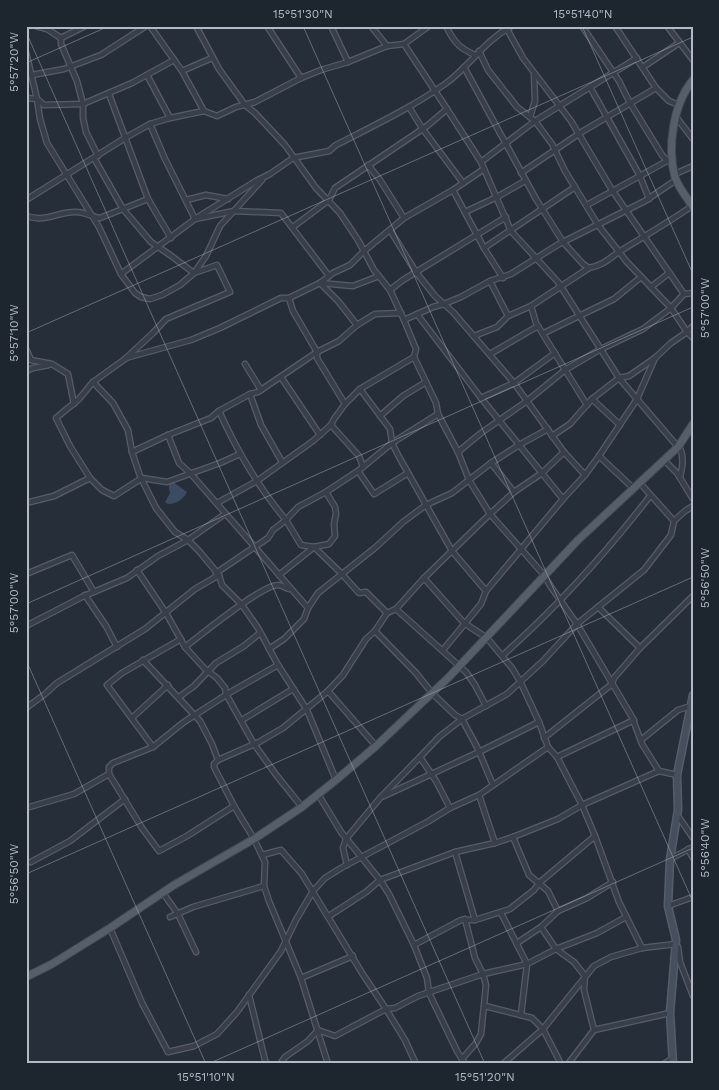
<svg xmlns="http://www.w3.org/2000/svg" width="719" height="1090" font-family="'Work Sans',sans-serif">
	<rect width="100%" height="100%" fill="#252e39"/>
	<path fill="#3b4b61" d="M173,482L187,492C183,500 176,504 168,504L165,502L170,493L169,489V483Z"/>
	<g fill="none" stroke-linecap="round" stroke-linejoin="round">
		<g stroke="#565d68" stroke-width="7">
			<g id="street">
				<polyline points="26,26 28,26"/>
				<polyline points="36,26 47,29 61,38 85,26"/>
				<polyline points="150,26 182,71 204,111"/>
				<polyline points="196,26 219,69 245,105 255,113 285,145 316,188 340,213 358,240 374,270 390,290 404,320 416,349 414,357 436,403 438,414 458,452 469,480 490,514 544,575 551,587 577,624 632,717 642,744 659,771 677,775"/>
				<polyline points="267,26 301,78"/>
				<polyline points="331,26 348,62"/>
				<polyline points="371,26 387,46"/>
				<path d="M446,26C454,42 459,48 475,55"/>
				<polyline points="582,26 619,81 630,103 662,155 667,161 672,162"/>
				<polyline points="615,26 656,88 669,101 679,105"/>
				<polyline points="667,26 693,60"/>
				<polyline points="507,29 523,58 571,121 612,190 684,294"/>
				<polyline points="61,38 61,44 77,81 83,104 83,118 86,132 98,156"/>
				<polyline points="479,51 488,70 517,107 535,121 552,144 565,171 598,225 627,262 671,308 687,332 693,326"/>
				<polyline points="26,52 37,99 40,119 47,143 99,227 121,274 135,293 141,297 150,299 162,295 180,285 194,273 170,255 151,242 123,209 94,158"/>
				<polyline points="464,67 536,199 563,242 583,264 589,268"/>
				<polyline points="643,67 679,43"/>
				<polyline points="182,71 212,58"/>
				<polyline points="32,75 64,69 101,55 146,26"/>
				<polyline points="147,75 170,118"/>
				<polyline points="590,87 640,176 649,199"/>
				<polyline points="109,94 148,199 171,238"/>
				<polyline points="26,98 37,99 44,105 83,104 132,83 174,60"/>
				<polyline points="409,107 422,128 463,183"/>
				<polyline points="447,109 481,162 511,231 558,282 619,378 678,447"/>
				<polyline points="530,117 535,101 534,75"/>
				<polyline points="676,117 693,139"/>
				<polyline points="150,124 165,159 195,219 234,211 281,213 329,276"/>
				<polyline points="481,162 535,121 637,58"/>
				<polyline points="368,165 380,180 404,218"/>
				<polyline points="521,173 580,133 656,88"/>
				<polyline points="675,174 693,166"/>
				<polyline points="453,190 484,248 503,278"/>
				<polyline points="26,200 125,138 150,124 170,118 204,111 217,116 236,107 255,102 301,78 321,70 348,62 387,46 404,44 429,26"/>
				<polyline points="186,200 206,195 228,199"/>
				<polyline points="587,205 667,161"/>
				<polyline points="465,212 497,197 525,181"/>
				<path d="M26,216C47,223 58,211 77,212C85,212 92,217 100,218L148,199"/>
				<polyline points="293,227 329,200 335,188 427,126 447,109 404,44"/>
				<polyline points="390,230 416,272 435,296 453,312 514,383 564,452 585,475"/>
				<polyline points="484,248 575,187"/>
				<path d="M121,274L195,219L256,181L270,174L293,158L329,151L336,145C373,126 411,108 445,84C469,67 485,40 512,26"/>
				<polyline points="490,281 508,316"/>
				<polyline points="320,283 353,286 379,276"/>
				<polyline points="320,283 338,301 357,325"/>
				<polyline points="651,287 669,273"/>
				<polyline points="390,290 403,280 506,217"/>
				<polyline points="289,298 293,311 317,352 317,358 345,404"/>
				<polyline points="531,306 536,323 587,405"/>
				<polyline points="417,314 481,398 563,499"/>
				<polyline points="404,320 433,307 444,304 461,297 490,281 511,274 559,244 645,201 676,180"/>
				<polyline points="544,333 614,299 641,277"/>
				<path d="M474,336L497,327L508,316L531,306L589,268C605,265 610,257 622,250C646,235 669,222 692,206"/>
				<polyline points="26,349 31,360 52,364 68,374 74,404"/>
				<polyline points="490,354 538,326"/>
				<polyline points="126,358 191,340 220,328 281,298 289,298 320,283 333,273 350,265 363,252 404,218 453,190 484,169"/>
				<polyline points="245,364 261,390"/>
				<polyline points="26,371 33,368 49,365"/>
				<polyline points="281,377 320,435"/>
				<polyline points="93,382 113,403 128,430 132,452 140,476 156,508 175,532 188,540 199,551 219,575 222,585 242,605 258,628 278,665 307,710 336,780"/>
				<polyline points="360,389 390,429 392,443 398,455 452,551 486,591"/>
				<polyline points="250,394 261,425 282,462"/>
				<polyline points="481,398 514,383 555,353"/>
				<polyline points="592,399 620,425"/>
				<polyline points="380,416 403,396 426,382"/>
				<polyline points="331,425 359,456 363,467"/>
				<polyline points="168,435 179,463 191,474 308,608"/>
				<polyline points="552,436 570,424 592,399 619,378 629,376 655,358 671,343 687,332 693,338"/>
				<path d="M679,445C684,457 683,465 680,477"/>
				<polyline points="132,452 168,435 211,418 219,411 250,394 258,392 317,352 339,341 357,325 375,314 401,313"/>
				<polyline points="458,452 481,433 527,401 565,370 599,350 643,329 671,308 684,294 693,293"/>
				<polyline points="599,456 633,488"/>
				<polyline points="664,460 677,473 693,499"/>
				<polyline points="491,463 514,492"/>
				<polyline points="358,471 374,494 408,473"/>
				<polyline points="90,478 70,446 56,418 79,399 93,382 125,359 153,333 166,319 230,292 217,265 194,273 206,256 220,226 262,180"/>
				<polyline points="639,482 674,521"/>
				<polyline points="26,503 54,496 90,478 102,490 114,496 142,478 167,482 220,463 240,454"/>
				<polyline points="217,503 257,481 313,441 331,425 334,419 345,404 360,389 414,357"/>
				<polyline points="137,570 166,613 185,647 205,669 217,678 225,688 226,694 254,744 277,776 302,807"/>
				<path d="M216,573L268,538L273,530L286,520C258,487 237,451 219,411"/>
				<polyline points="26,574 72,555 94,592"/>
				<polyline points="279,575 314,547 329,544 335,536 334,524 336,514 335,507 326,492"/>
				<polyline points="85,595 106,626 117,647"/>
				<polyline points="598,607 640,648"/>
				<polyline points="396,609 466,672 475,685 486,706"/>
				<polyline points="387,613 366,592 359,593 341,573 314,547 301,545 286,520 298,507 326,492 358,471 392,443 438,414"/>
				<polyline points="26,626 84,596 127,578 158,556 188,540 225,514"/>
				<polyline points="375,631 416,673 432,693 455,715 462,719 477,747 493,785"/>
				<path d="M185,647C202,634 260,586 278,585C281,585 286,588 289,589"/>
				<polyline points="269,649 284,639 304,619 308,608 318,593 376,547 403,522 426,505 452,493 491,463 519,445 548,429"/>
				<polyline points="443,650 481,604 486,591 563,499 585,475 599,456 637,399 655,358"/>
				<path d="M503,655C557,607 606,553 650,496"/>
				<polyline points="143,660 200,721 212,744 218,760"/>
				<polyline points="328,691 376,746"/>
				<polyline points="179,697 194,686 216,663 244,646 260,633"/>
				<polyline points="26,708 45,694 57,683 145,629 195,589 219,575"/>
				<polyline points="132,718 168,685"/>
				<polyline points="242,720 293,689"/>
				<polyline points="544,738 612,684 614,678 640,648 693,596"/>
				<polyline points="641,740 678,710 691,706"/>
				<polyline points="153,747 107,685 122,673 181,639"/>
				<polyline points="420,757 436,781 450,808"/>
				<polyline points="557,757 634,720"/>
				<polyline points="109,774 142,828 159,851 187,836 234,806"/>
				<polyline points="318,794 341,832 380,880 389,894 414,945 427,978 429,993 457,1051 465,1064"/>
				<polyline points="479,795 495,843"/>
				<polyline points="384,796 479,752 539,722"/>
				<polyline points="26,808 74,794 109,774 109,767 113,763 153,747 184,722 229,693 278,665"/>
				<polyline points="678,816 693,838"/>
				<polyline points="595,836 619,902 642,948"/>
				<polyline points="513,837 529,875 548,891 558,911"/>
				<polyline points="688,849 693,858"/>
				<polyline points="455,852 475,920"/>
				<polyline points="262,855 281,850 302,874 362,973 386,1009 405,1040 416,1064"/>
				<polyline points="670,859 693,847"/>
				<polyline points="31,862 70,841 125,799"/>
				<polyline points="347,865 343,848 346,839 380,798 420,757 439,737 462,719 507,694 543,661 577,624 644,570 671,535 674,521 685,511 693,506"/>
				<polyline points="163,893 178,914 196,952"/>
				<polyline points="668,906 693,897"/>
				<polyline points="501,913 527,964 521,1015"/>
				<polyline points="329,916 366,892 380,880 455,852 495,843 513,837 558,819 582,805 557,757 548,747 539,722 520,681 512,668 487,638 464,623 424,578"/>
				<polyline points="170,917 193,907 264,886"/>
				<polyline points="541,927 556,949 597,933 626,917"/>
				<polyline points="110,928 142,1003 168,1052 194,1046 217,1034 237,1012 281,951 296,920 313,891 325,878 341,868 429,821 450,808 479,795 548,747"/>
				<polyline points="517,943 541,927 558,911 587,898 613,882"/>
				<polyline points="414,945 461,920 475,920 510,909 534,890 539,883 595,836 582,805 659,771"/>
				<polyline points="678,947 680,962 693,996"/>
				<polyline points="301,978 353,956"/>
				<polyline points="249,995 266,1064"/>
				<polyline points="485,1006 532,1018 543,1029 561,1064"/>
				<polyline points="462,1059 476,1043 481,1034 486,985 483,974 475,958 465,919"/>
				<polyline points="280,1064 285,1057 308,1041 318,1030 335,1036 386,1009 395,1008 418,996 483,974 527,964 556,949 574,962 585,976 584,990 594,1030 670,1013"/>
				<polyline points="328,1064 301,978 269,901 264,886 265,862 254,839 234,806 214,767 214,764 218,760 259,742 283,728 328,691 343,675 366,639 375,631 387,613 396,609 424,578 490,514 514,492 542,473 564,452"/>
				<polyline points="503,1064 543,1029 594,966 611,957 642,948 676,944"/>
				<polyline points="568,1064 594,1030"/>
				<polyline points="664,1064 673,1058"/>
			</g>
		</g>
		<g stroke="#565d68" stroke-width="9">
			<polyline id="secondary" points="673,1064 670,1013 676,940 668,906 670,859 678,810 677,775 693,695"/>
		</g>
		<g stroke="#414953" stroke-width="9">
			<g id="primary">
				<path d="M693,80C673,104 667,148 675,177C678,187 687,198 693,207"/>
				<polyline points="26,977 52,964 110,928 174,885 254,839 302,807 336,780 376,746 449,677 578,540 678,447 693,424"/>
			</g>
		</g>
		<use href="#street" stroke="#383f4a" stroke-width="4.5"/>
		<use href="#secondary" stroke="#464f5c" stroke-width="6"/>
		<use href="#primary" stroke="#565e6a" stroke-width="7"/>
	</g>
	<path fill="none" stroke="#b3bac6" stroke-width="1" stroke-opacity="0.45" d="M303,26L693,902M582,26L693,274M26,32L485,1064M26,63L109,26M26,333L693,37M26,604L693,307M26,660L206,1064M26,874L693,577M208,1064L693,848"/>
	<rect width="719" height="1090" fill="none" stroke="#1d252f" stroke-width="55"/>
	<rect x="28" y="28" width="664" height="1034" fill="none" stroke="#b3bac6" stroke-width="2"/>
	<g font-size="12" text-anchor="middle" fill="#b3bac6">
		<text x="303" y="18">15°51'30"N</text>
		<text x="583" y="18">15°51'40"N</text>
		<text transform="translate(14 62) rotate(-90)" y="4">5°57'20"W</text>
		<text transform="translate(705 308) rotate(-90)" y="4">5°57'00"W</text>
		<text transform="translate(14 333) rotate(-90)" y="4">5°57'10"W</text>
		<text transform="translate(705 578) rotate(-90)" y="4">5°56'50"W</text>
		<text transform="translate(14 603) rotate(-90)" y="4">5°57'00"W</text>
		<text transform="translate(705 848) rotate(-90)" y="4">5°56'40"W</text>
		<text transform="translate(14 874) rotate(-90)" y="4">5°56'50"W</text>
		<text x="206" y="1081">15°51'10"N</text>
		<text x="485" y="1081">15°51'20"N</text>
	</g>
</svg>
